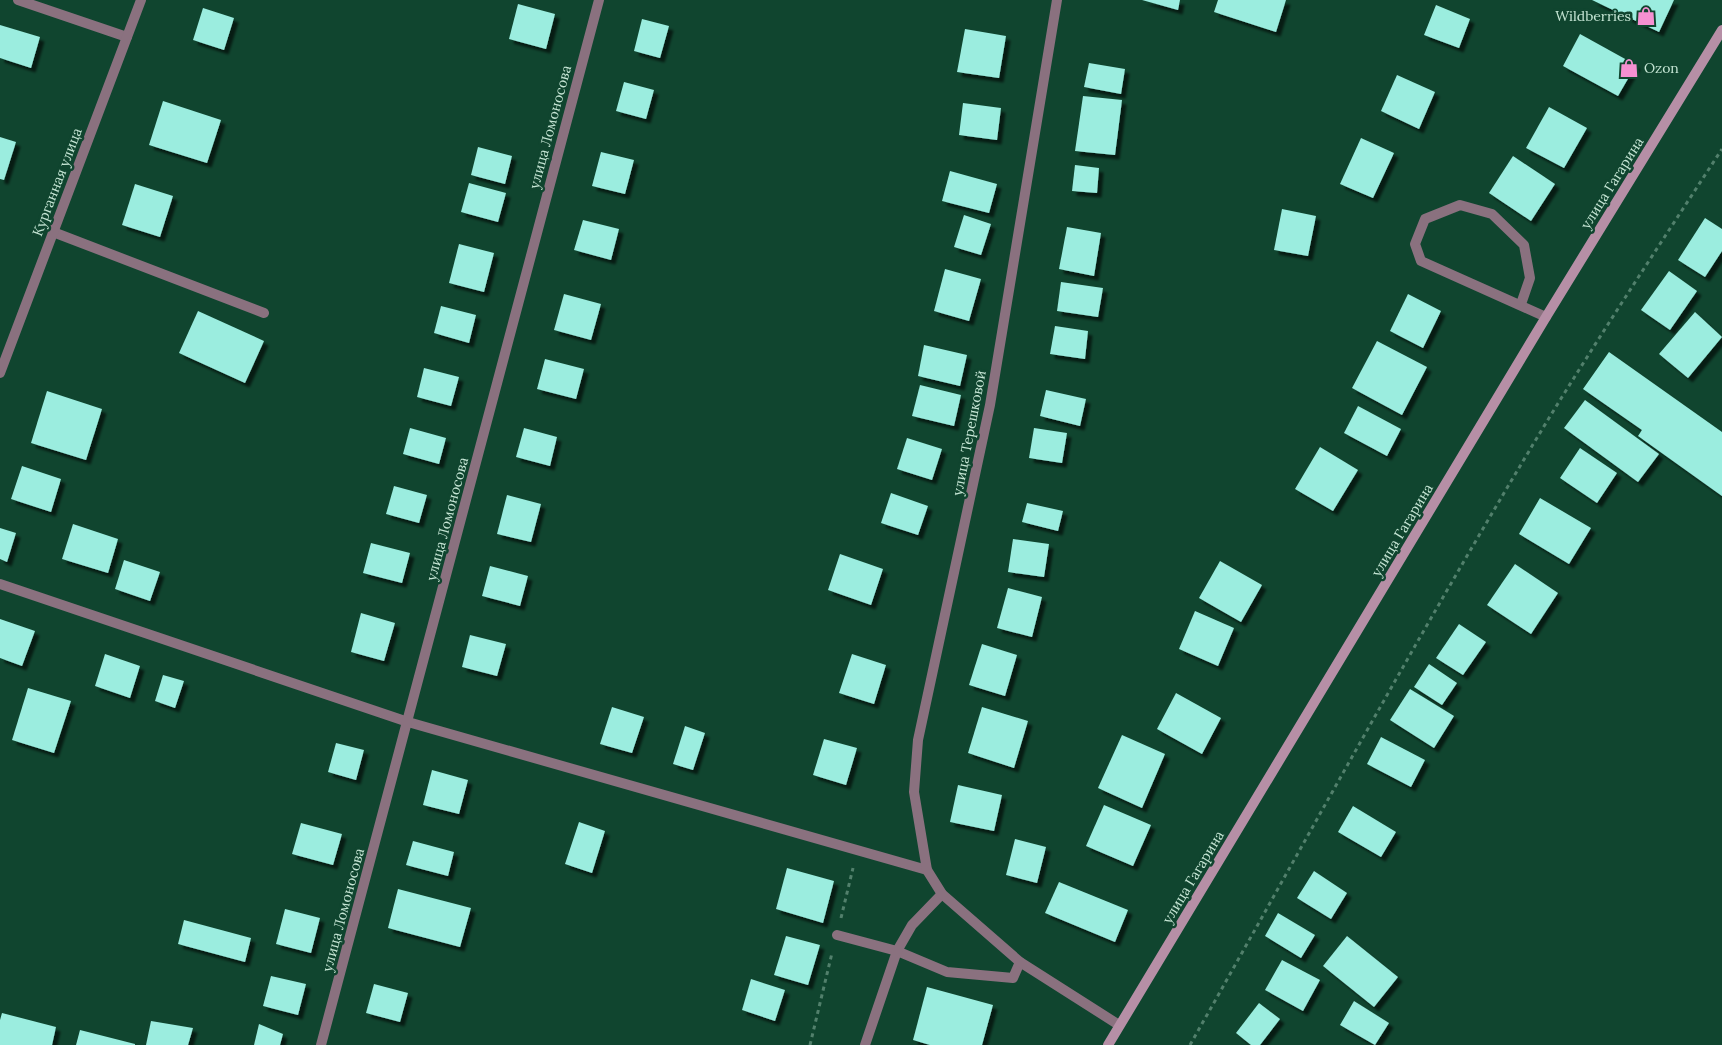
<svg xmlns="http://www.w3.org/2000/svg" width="1722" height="1045" font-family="Lora,serif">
	<defs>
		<filter id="shadow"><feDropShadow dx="4.5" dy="4.5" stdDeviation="1" flood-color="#0009"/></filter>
	</defs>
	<rect width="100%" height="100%" fill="#10452f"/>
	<g fill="#9beddf" filter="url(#shadow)">
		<polygon points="1142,0 1180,0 1178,10"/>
		<polygon points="1218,0 1286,0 1276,32 1214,12"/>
		<polygon points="1592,0 1674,0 1659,32"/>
		<polygon points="518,4 555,14 546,49 509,39"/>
		<polygon points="1436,5 1470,19 1459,48 1424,35"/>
		<polygon points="203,8 234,18 224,50 193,40"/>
		<polygon points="642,19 669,26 660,58 634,51"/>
		<polygon points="0,25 40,37 31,68 0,58"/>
		<polygon points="965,29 1006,36 999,78 957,72"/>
		<polygon points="1580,34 1636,65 1618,96 1563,66"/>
		<polygon points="1089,63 1125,69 1121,94 1084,87"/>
		<polygon points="1397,75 1435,92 1419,129 1381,111"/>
		<polygon points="624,82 654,90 646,119 616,111"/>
		<polygon points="1083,96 1122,100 1115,155 1075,151"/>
		<polygon points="163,101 221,120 207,163 149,145"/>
		<polygon points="963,103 1001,108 997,140 959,135"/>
		<polygon points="1549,107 1587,128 1564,168 1526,148"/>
		<polygon points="0,137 16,142 4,180 0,179"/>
		<polygon points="1361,138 1394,153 1373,198 1340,184"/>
		<polygon points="478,147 512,156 505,184 471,175"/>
		<polygon points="601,152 634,160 625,194 592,186"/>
		<polygon points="1513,156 1555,184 1531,221 1489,193"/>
		<polygon points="1075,165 1099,168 1097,193 1072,191"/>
		<polygon points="950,171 997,184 989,213 942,201"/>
		<polygon points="469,183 506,193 498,222 461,212"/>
		<polygon points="135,184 173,196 160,237 122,225"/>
		<polygon points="1282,209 1316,216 1308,256 1274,250"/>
		<polygon points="964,215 991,224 981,255 954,247"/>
		<polygon points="1705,218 1722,229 1722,251 1705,277 1678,260"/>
		<polygon points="583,220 619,229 611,260 574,250"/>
		<polygon points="1067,227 1101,233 1094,276 1059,269"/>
		<polygon points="459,244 494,253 484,292 449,283"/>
		<polygon points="945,269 981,279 969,321 934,311"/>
		<polygon points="1669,271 1697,291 1670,330 1641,310"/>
		<polygon points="1061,282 1103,288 1098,317 1057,311"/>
		<polygon points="564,294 601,304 591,340 554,330"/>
		<polygon points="1408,294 1441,311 1423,348 1390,331"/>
		<polygon points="441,306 476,315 469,343 434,333"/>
		<polygon points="198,311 264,341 245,383 179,353"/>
		<polygon points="1695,312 1722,337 1688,378 1659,354"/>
		<polygon points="1055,326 1088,331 1085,359 1050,354"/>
		<polygon points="1377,341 1427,367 1402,415 1352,388"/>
		<polygon points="924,345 967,355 960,386 918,376"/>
		<polygon points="1609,352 1722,432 1722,496 1638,436 1642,430 1583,389"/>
		<polygon points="545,359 584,369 576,399 537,389"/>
		<polygon points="424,368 459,377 451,406 417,397"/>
		<polygon points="920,385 961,395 954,426 912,416"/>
		<polygon points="1046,390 1086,399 1080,426 1040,416"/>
		<polygon points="47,391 102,409 86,460 31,443"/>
		<polygon points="1585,400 1659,454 1638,482 1564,428"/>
		<polygon points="1358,406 1401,429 1387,456 1344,433"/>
		<polygon points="410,428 446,438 439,464 403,454"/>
		<polygon points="524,428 557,437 550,466 516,457"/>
		<polygon points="1034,428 1067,433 1062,463 1029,458"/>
		<polygon points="907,438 942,449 932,480 897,469"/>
		<polygon points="1320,447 1358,470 1333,511 1295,489"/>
		<polygon points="1580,448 1617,473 1597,503 1560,478"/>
		<polygon points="22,466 61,479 51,512 11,499"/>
		<polygon points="394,486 427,495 419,523 386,514"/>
		<polygon points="891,493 928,506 918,535 881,523"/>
		<polygon points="507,495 541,504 531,542 497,534"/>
		<polygon points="1540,498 1591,528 1569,564 1519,534"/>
		<polygon points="1027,503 1063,511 1058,531 1022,522"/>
		<polygon points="73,524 118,539 108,573 62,559"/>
		<polygon points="0,528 16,533 7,562 0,559"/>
		<polygon points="1013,539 1049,544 1044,577 1008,572"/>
		<polygon points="371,543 410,553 402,583 363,573"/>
		<polygon points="840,554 883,569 871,605 828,590"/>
		<polygon points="124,560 160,572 150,601 115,589"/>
		<polygon points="1220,561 1262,585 1241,622 1199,598"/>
		<polygon points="1515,564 1558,593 1531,634 1487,605"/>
		<polygon points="490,566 528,576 520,606 482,596"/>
		<polygon points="1008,588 1042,597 1032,637 997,628"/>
		<polygon points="1195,611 1234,628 1218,666 1179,649"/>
		<polygon points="361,613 395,623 384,661 351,652"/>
		<polygon points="0,619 35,631 22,666 0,658"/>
		<polygon points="1459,624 1486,642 1463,675 1436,658"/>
		<polygon points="470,635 506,644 497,676 462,667"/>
		<polygon points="982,644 1017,655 1005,696 969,685"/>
		<polygon points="105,654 140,666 130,698 95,686"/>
		<polygon points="852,654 886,665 874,704 839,693"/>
		<polygon points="1429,664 1457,683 1442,705 1414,687"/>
		<polygon points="163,675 184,681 175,708 155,701"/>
		<polygon points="28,688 71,701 54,753 12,740"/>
		<polygon points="1410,689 1454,716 1434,748 1390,720"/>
		<polygon points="1176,693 1221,718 1202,754 1157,729"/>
		<polygon points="612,707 644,717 632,753 600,744"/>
		<polygon points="982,707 1028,721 1014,768 968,753"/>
		<polygon points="685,726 705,733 693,770 673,764"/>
		<polygon points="1122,735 1165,754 1142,808 1098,788"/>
		<polygon points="1381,737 1425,760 1411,787 1367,764"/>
		<polygon points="824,739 857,748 846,785 813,775"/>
		<polygon points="336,743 364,750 356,780 328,772"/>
		<polygon points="432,770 468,780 459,814 423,805"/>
		<polygon points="958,785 1002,795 994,831 950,822"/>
		<polygon points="1104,805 1151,825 1133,866 1086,846"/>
		<polygon points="1353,806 1396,832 1381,857 1338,832"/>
		<polygon points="579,822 605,831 592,873 565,864"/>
		<polygon points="301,823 342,834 333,865 292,854"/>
		<polygon points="1015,839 1046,847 1037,883 1006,875"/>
		<polygon points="413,841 454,852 448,876 406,865"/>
		<polygon points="787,868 834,881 823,923 776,909"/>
		<polygon points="1314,871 1347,893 1331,919 1297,898"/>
		<polygon points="1059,882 1128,910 1115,942 1045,913"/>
		<polygon points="398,889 471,908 460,947 388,928"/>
		<polygon points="285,909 320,918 311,953 276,944"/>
		<polygon points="1278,913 1315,935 1301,958 1265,936"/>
		<polygon points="184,920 251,938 245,962 178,944"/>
		<polygon points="786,936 820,945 808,985 774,975"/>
		<polygon points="1347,936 1398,977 1374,1007 1323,966"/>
		<polygon points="1282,960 1320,980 1303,1011 1265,990"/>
		<polygon points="271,976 306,984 298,1015 263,1006"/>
		<polygon points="751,979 785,990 775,1021 742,1010"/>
		<polygon points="374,984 408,993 400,1022 366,1013"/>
		<polygon points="927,987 993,1005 982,1045 930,1045 913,1040"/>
		<polygon points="1354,1001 1389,1023 1375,1045 1340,1025"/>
		<polygon points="1259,1003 1280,1019 1260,1045 1251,1045 1236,1033"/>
		<polygon points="2,1013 56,1027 52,1045 0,1045 0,1020"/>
		<polygon points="151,1021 193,1028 188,1045 146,1045"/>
		<polygon points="259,1024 283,1034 280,1045 254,1045"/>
		<polygon points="80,1030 135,1044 135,1045 76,1045"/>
	</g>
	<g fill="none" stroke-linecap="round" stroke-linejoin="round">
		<g stroke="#52806c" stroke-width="3" stroke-dasharray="4 4" stroke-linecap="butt">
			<polyline points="841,918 853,868"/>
			<polyline points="810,1045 832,953"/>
			<path d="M1190,1045C1309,835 1424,624 1549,418C1605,327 1664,238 1722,149"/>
		</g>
		<g stroke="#8a717f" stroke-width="10">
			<polyline points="18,0 127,37"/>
			<polyline points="53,232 264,313"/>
			<polyline points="1521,304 1530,278 1524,245 1492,214 1460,205 1425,219 1415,244 1421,261 1546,317"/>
			<polyline points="837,935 897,951 947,972 1013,978 1020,962"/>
			<polyline points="865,1045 897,951 912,925 942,894"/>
		</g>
		<g stroke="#8a717f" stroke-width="10">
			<polyline points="0,373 141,0"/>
			<polyline points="0,584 408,722 927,870"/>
			<polyline points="321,1045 599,0"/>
		</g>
		<polyline stroke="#8a717f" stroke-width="10" points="1057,0 990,405 918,740 914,792 927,870 942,894 1020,962 1119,1025"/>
		<polyline stroke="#b68fa6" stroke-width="10" points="1108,1045 1546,317 1722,30"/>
	</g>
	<defs>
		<g id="shop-bare" transform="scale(1.5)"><path d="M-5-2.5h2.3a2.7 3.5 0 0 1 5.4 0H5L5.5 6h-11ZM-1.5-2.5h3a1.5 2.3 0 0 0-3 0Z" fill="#f590d1" stroke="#10452f" stroke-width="2.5" paint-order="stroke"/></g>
	</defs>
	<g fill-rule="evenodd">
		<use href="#shop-bare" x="1646" y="16"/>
		<use href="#shop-bare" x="1629" y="68"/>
	</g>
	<g text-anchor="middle" stroke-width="5" stroke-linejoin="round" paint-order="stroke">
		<g font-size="14" fill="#c6e6d5" stroke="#10452f" text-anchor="end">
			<text x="1631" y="21">Wildberries</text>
			<text x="1644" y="73" text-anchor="start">Ozon</text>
		</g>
		<g font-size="14" fill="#c6e6d5" stroke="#10452f">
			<text transform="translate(550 127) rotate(-75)" y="5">улица Ломоносова</text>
			<text transform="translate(57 182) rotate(-69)" y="5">Курганная улица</text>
			<text transform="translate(1612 183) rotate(-58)" y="5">улица Гагарина</text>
			<text transform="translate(969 433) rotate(-79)" y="5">улица Терешковой</text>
			<text transform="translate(447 519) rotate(-75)" y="5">улица Ломоносова</text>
			<text transform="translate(1402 530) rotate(-59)" y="5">улица Гагарина</text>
			<text transform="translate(1193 877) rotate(-59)" y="5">улица Гагарина</text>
			<text transform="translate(343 910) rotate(-75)" y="5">улица Ломоносова</text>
		</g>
	</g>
</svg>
